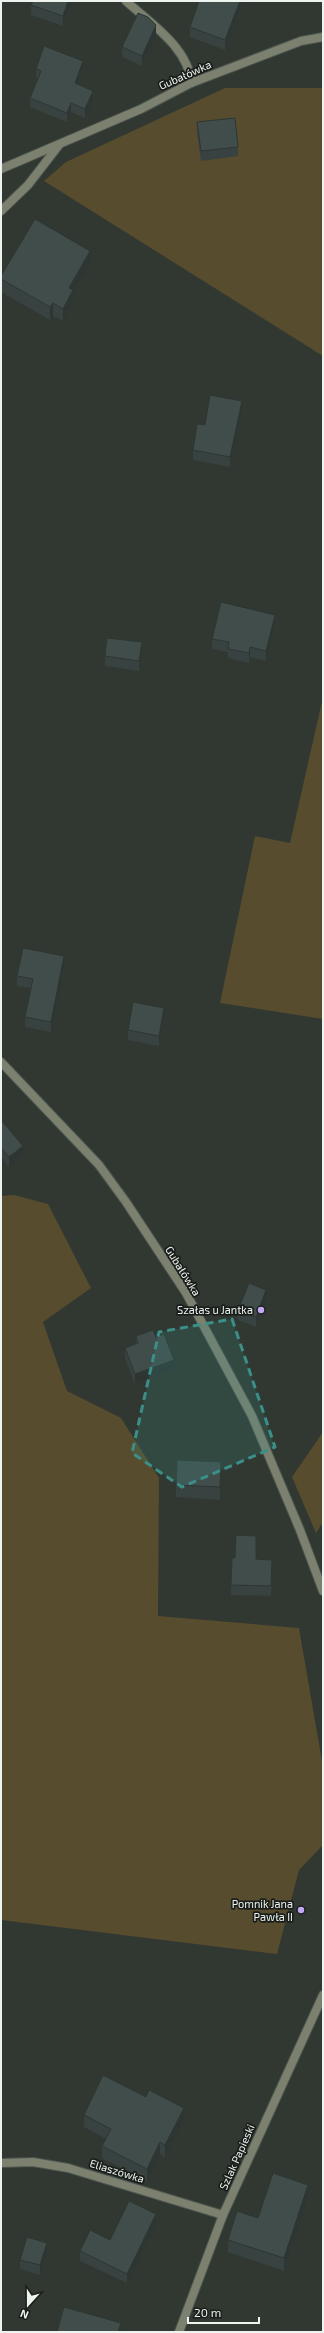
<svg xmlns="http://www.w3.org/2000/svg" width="324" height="2333" font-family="'Exo 2',sans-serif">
	<rect width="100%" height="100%" fill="#303831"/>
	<g fill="#574c2e">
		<polygon points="225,88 323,88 323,356 44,181 66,162"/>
		<polygon points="323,697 323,1019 220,1003 255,836 290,843"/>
		<polygon points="14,1195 48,1204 91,1288 43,1322 67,1391 121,1418 159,1478 158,1616 299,1628 323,1767 323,1845 299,1870 277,1954 1,1920 1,1196"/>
		<polygon points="323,1432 323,1522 316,1533 292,1477"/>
	</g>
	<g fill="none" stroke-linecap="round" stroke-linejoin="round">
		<g stroke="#4e564f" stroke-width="10">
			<g id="service">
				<path d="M126,1C150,23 189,48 191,83"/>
				<polyline points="1,2163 33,2162 68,2168 223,2215"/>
			</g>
		</g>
		<g stroke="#4e564f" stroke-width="10">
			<g id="minor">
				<polyline points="1,169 141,109 191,83 301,41 323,37"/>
				<polyline points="1,211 28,185 59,145"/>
				<polyline points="1,1062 99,1165 126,1202 186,1293 252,1416 300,1530 323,1591"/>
				<polyline points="179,2332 223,2215 323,1995"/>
			</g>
		</g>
		<use href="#service" stroke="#7b806f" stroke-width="8"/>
		<use href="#minor" stroke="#7b806f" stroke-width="8"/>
	</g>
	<g fill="#384240">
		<polygon points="72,1 63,26 31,15 31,5"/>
		<polygon points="199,1 243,1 225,50 190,37 190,27"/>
		<polygon points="156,35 142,66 122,57 122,47"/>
		<polygon points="36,69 83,71 78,85 93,100 85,118 71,112 67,122 30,107 30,98 38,79 36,78"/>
		<polygon points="197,122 238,147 238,156 201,161 197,132"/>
		<polygon points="90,264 73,292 73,303 63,321 53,316 50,320 1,292 1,276"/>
		<polygon points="242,411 230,467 193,460 193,450 205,425"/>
		<polygon points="275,625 266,661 250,657 249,663 228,658 228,652 212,649 212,639"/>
		<polygon points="142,652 139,671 105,666 105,656"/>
		<polygon points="64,966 51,1032 25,1027 25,1017 31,988 17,986 17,976"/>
		<polygon points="164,1018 159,1046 128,1040 128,1030"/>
		<polygon points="1,1120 23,1155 9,1167 1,1157"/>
		<polygon points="266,1300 256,1327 238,1320 238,1310"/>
		<polygon points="136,1336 174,1370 135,1384 125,1358 125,1348 136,1344"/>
		<polygon points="221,1475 220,1500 176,1497 176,1485"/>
		<polygon points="256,1559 272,1570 271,1596 231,1595 231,1585"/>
		<polygon points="84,2115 184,2120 165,2157 160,2154 147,2181 102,2158 102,2146 106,2139 84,2127"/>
		<polygon points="308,2198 284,2271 228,2252 228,2240 258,2218"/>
		<polygon points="156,2224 127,2283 80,2261 80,2251"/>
		<polygon points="47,2253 40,2275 20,2269 20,2260"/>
	</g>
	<g fill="#2e3634">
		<polygon points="68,1 72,1 63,26 63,16"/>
		<polygon points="240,1 243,1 225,50 225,40"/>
		<polygon points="156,25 156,35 142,66 142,56"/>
		<polygon points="83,61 83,71 75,93 75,83"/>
		<polygon points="93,91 93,100 85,118 85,109"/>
		<polygon points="71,103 71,112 67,122 67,113"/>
		<polygon points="90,251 90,264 73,292 73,303 63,321 63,309 69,288"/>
		<polygon points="53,303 53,316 50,320 50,307"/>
		<polygon points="242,401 242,411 230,467 230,457"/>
		<polygon points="275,615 275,625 266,661 266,651"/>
		<polygon points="142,642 142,652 139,671 139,661"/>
		<polygon points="250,647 250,657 249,663 249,653"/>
		<polygon points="64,956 64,966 51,1032 51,1022"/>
		<polygon points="164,1008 164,1018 159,1046 159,1036"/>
		<polygon points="23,1146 23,1155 9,1167 9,1157"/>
		<polygon points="266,1290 266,1300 256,1327 256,1317"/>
		<polygon points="174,1360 174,1370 135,1384 135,1374"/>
		<polygon points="221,1462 221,1475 220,1500 220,1487"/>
		<polygon points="184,2108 184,2120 165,2157 165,2145"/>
		<polygon points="160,2142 160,2154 147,2181 147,2169"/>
		<polygon points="308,2185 308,2198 284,2271 284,2258"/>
		<polygon points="156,2214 156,2224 127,2283 127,2274"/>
		<polygon points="47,2243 47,2253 40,2275 40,2265"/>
		<polygon points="121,2323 121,2332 118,2332"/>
	</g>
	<g fill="#414d4b" stroke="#2e3634">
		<polygon points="33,1 68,1 63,16 31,5"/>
		<polygon points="199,1 240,1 225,40 190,27"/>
		<polygon points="138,13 148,17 156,25 142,56 122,47"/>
		<polygon points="44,46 83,61 75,83 93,91 85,109 71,103 67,113 30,98 41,71 36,69"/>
		<polygon points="235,118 238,147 201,151 197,122"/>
		<polygon points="35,219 90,251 69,288 73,290 63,309 53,303 50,307 1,279 1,276"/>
		<polygon points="210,395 242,401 230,457 193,450 197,424 205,425"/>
		<polygon points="221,602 275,615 266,651 250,647 249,653 228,649 229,642 212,639"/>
		<polygon points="107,638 142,642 139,661 105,656"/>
		<polygon points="23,948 64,956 51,1022 25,1017 33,979 17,976"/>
		<polygon points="133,1002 164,1008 159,1036 128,1030"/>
		<polygon points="1,1120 23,1146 9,1157 1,1148"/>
		<polygon points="249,1283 266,1290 256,1317 238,1310"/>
		<polygon points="153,1330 156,1337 164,1334 174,1360 135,1374 125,1348 138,1343 136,1336"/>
		<polygon points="177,1460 221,1462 220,1487 176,1485"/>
		<polygon points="236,1535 256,1536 256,1559 272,1560 271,1586 231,1585 232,1558 235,1558"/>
		<polygon points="103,2075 146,2097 149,2090 184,2108 165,2145 160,2142 147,2169 102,2146 111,2129 84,2115"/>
		<polygon points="273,2173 308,2185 284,2258 228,2240 237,2211 258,2218"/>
		<polygon points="129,2201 156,2214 127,2274 80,2251 90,2230 110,2240"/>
		<polygon points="27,2237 47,2243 40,2265 20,2260"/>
		<polygon points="64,2307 121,2323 118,2332 57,2332"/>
	</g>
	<path fill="#3b8f88" fill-opacity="0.2" stroke="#3b8f88" stroke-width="3" stroke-dasharray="8 5" stroke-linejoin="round" d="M232,1319L275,1447L182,1487L132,1453L159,1332Z"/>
	<g fill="#c3a7f2" stroke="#1a1e1b" stroke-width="1.5">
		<circle cx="261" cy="1310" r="4"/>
		<circle cx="301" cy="1910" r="4"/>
	</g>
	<g text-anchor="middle" stroke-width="3.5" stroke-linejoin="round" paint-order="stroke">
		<g font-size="11" fill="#edf3ee" stroke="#1a1e1b">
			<text transform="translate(185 75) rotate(-24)" y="4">Gubałówka</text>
			<text transform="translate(183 1271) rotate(58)" y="4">Gubałówka</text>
			<text transform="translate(237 2157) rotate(-66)" y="4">Szlak Papieski</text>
			<text transform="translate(117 2171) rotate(17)" y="4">Eliaszówka</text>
		</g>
		<g font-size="11" fill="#edf3ee" stroke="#1a1e1b" text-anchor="end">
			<text x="253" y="1314">Szałas u Jantka</text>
			<text x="293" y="1908">Pomnik Jana<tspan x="293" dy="13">Pawła II</tspan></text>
		</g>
	</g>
	<rect width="324" height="2333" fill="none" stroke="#edf3ee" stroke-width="4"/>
	<g transform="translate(28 2305) rotate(201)" stroke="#1a1e1b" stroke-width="3" paint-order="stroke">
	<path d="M0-3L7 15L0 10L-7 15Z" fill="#edf3ee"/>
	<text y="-6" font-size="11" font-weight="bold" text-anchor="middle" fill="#edf3ee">N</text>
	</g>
	<path d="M188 2317v6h71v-6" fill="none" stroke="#edf3ee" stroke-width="2"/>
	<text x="194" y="2317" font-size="12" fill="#edf3ee" stroke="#1a1e1b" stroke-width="3" paint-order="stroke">20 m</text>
</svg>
